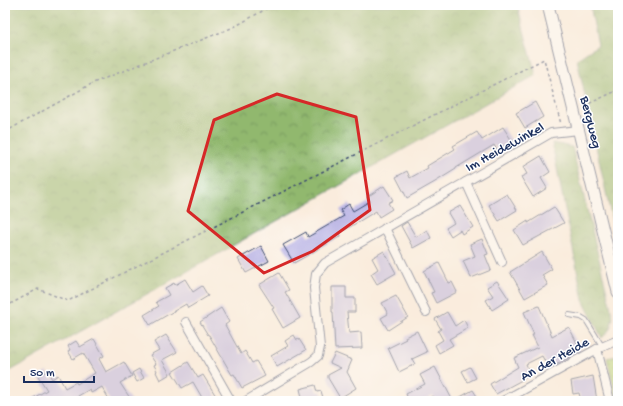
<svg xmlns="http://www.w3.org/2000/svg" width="623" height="406" font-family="'Gochi Hand',sans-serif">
	<defs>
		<pattern id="grass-dots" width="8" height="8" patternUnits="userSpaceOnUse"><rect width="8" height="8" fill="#b7d87f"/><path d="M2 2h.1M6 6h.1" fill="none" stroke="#9dba70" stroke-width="1.8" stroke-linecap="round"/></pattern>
		<pattern id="forest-crowns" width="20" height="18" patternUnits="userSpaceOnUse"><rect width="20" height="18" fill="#91b86e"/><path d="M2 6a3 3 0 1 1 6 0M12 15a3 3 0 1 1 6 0" fill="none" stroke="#76965e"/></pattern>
	</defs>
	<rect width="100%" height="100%" fill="#fff"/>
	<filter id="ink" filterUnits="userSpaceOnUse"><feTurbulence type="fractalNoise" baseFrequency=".025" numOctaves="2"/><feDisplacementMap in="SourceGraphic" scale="8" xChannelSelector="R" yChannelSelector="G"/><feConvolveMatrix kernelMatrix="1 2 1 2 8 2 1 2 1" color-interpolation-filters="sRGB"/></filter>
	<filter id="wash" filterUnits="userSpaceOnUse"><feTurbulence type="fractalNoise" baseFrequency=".012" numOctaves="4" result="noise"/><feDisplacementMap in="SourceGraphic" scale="16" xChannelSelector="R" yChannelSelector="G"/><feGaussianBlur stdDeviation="0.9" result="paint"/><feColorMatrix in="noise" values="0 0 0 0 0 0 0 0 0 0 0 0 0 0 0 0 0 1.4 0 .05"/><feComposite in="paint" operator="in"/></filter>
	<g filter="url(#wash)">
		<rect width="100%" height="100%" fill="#faecdd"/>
		<polygon fill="url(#grass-dots)" stroke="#69846e" points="618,356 618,401 617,401 607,358"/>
		<g fill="url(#forest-crowns)" stroke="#567466">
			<polygon points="5,5 517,5 536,75 5,374"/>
			<polygon points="590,5 618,5 618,231 615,234 577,59 598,45"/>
			<polygon points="552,143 572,147 613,317 610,329 602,338 583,300"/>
		</g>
		<g id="blocks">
			<g fill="#b4ade1">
				<polygon points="535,102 543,117 525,128 516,113"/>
				<polygon points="503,127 512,141 497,150 494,145 456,168 456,169 435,182 407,198 396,177 407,171 410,178 428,168 427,166 455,149 453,146 477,132 482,140"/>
				<polygon points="541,156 550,172 541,178 547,188 533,197 521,177 527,174 523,167"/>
				<polygon points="384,186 393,200 388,203 392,209 379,217 376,211 340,233 341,236 294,263 283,245 306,232 308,237 344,216 340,210 349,204 353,211 370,201 367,197"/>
				<polygon points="507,194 517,210 499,221 489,205"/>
				<polygon points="460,206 473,227 462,234 460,230 451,236 446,228 454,223 448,213"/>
				<polygon points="554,207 564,223 523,245 514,230 528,221 528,223"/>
				<polygon points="407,222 416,237 427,230 431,238 413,248 401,226"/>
				<polygon points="482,239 488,254 485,255 491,270 471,278 463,261 475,256 470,244"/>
				<polygon points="261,246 269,261 246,273 238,259"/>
				<polygon points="384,251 396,273 377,284 371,274 378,269 372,258"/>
				<polygon points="542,252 552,269 542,275 548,285 525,298 510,272"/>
				<polygon points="439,263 449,283 452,282 457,292 436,303 431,293 434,292 424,271"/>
				<polygon points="279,273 289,290 285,292 300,318 283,328 272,309 274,308 259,285"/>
				<polygon points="185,279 193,292 202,286 208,296 188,308 186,304 150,325 144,315 159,306 156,302 169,295 165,288 174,283 175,285"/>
				<polygon points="497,281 509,299 492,310 486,300 493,296 487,287"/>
				<polygon points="332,287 346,287 346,298 355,298 355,312 347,312 349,333 361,332 362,348 335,349 333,312 332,312"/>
				<polygon points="396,296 408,317 388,330 381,318 388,314 382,303"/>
				<polygon points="539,306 552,336 569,327 581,351 549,369 542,356 526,364 531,375 496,394 490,384 518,367 514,358 538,347 532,335 534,335 524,312"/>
				<polygon points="221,308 229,322 225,325 241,354 245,351 252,363 256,361 265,376 242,388 234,374 232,375 209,335 208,335 200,322"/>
				<polygon points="447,312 455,326 464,320 468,328 449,339 453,345 439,353 435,345 443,340 438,331 441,329 435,319"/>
				<polygon points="417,331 427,352 412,359 415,364 399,372 388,348 406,339 405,337"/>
				<polygon points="166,335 177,352 162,360 170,374 160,380 156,372 157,371 154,365 156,364 150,355 159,350 154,342"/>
				<polygon points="294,335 297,340 299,339 306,350 277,367 271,356 288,346 285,341"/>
				<polygon points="94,339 104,356 99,359 106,372 124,362 132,376 120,383 132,401 110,401 102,387 91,393 90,389 78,396 77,399 74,401 28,401 47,390 38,376 47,371 52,379 58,375 65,388 76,382 77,384 95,373 83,353 73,359 68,351 70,350 68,346 76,341 80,347"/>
				<polygon points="335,353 352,360 347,372 356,388 340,398 328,378 328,375 341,368 330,363"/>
				<polygon points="188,362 198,378 203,375 219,401 204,401 193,382 182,388 172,372"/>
				<polygon points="435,367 453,401 473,390 480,401 436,401 433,396 423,401 409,401 406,394 425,384 420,375"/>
				<polygon points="470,367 476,378 468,382 462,371"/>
				<polygon points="139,369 144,378 137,382 132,373"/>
				<polygon points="593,376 597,401 581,401 579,393 573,394 571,381"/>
				<polygon points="315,385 317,392 321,391 324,401 303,401 300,389"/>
			</g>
		</g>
	</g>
	<g filter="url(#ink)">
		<use href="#blocks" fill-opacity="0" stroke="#3c4b71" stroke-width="1"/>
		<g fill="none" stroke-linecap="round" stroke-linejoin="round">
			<g stroke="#3c4b71" stroke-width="6">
				<polyline id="lane" points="569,315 581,317 586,320 602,346"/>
			</g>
			<g stroke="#3c4b71" stroke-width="10">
				<g id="street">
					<polyline points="466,182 502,262"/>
					<polyline points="385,228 426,312"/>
					<polyline points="186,322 231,401"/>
					<polyline points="597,349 610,401"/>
					<polyline points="246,401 311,362 318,356 320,347 314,288 316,274 325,263 551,133 579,130"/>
					<polyline points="503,401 597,349 618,340"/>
				</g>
			</g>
			<g stroke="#3c4b71" stroke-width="13">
				<polyline id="secondary" points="548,5 618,292"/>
			</g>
			<g stroke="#3c4b71" stroke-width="1.5" stroke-dasharray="3 3" stroke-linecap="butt">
				<polyline points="584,106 618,90"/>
				<polyline points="5,132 93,83 234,27 273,5"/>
				<polyline points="5,307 38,289 68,301 544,59 561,124"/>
			</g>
			<use href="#lane" stroke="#fff" stroke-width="4"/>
			<use href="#street" stroke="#fff" stroke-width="8"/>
			<use href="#secondary" stroke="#fff" stroke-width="11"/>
		</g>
	</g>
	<path d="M0 0H623V406H0ZM277,94L356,117L370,210L313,251L264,273L188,211L214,120Z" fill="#faecdd" fill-opacity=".55" fill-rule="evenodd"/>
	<path fill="none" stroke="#d62828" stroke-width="3" stroke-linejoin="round" d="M277,94L356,117L370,210L313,251L264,273L188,211L214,120Z"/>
	<g text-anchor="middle" stroke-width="3" stroke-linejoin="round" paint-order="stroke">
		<g font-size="14" fill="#1b2f5e" stroke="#fff">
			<text transform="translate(592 122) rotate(76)" y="5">Bergweg</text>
			<text transform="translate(504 146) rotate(-29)" y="5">Im Heidewinkel</text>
			<text transform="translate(554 358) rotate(-29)" y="5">An der Heide</text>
		</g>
	</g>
	<rect width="623" height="406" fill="none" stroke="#fff" stroke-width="20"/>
	<path d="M24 376v6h70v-6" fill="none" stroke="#1b2f5e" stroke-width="2"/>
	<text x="30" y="376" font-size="12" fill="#1b2f5e" stroke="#ffffff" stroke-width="3" paint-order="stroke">50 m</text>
</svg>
